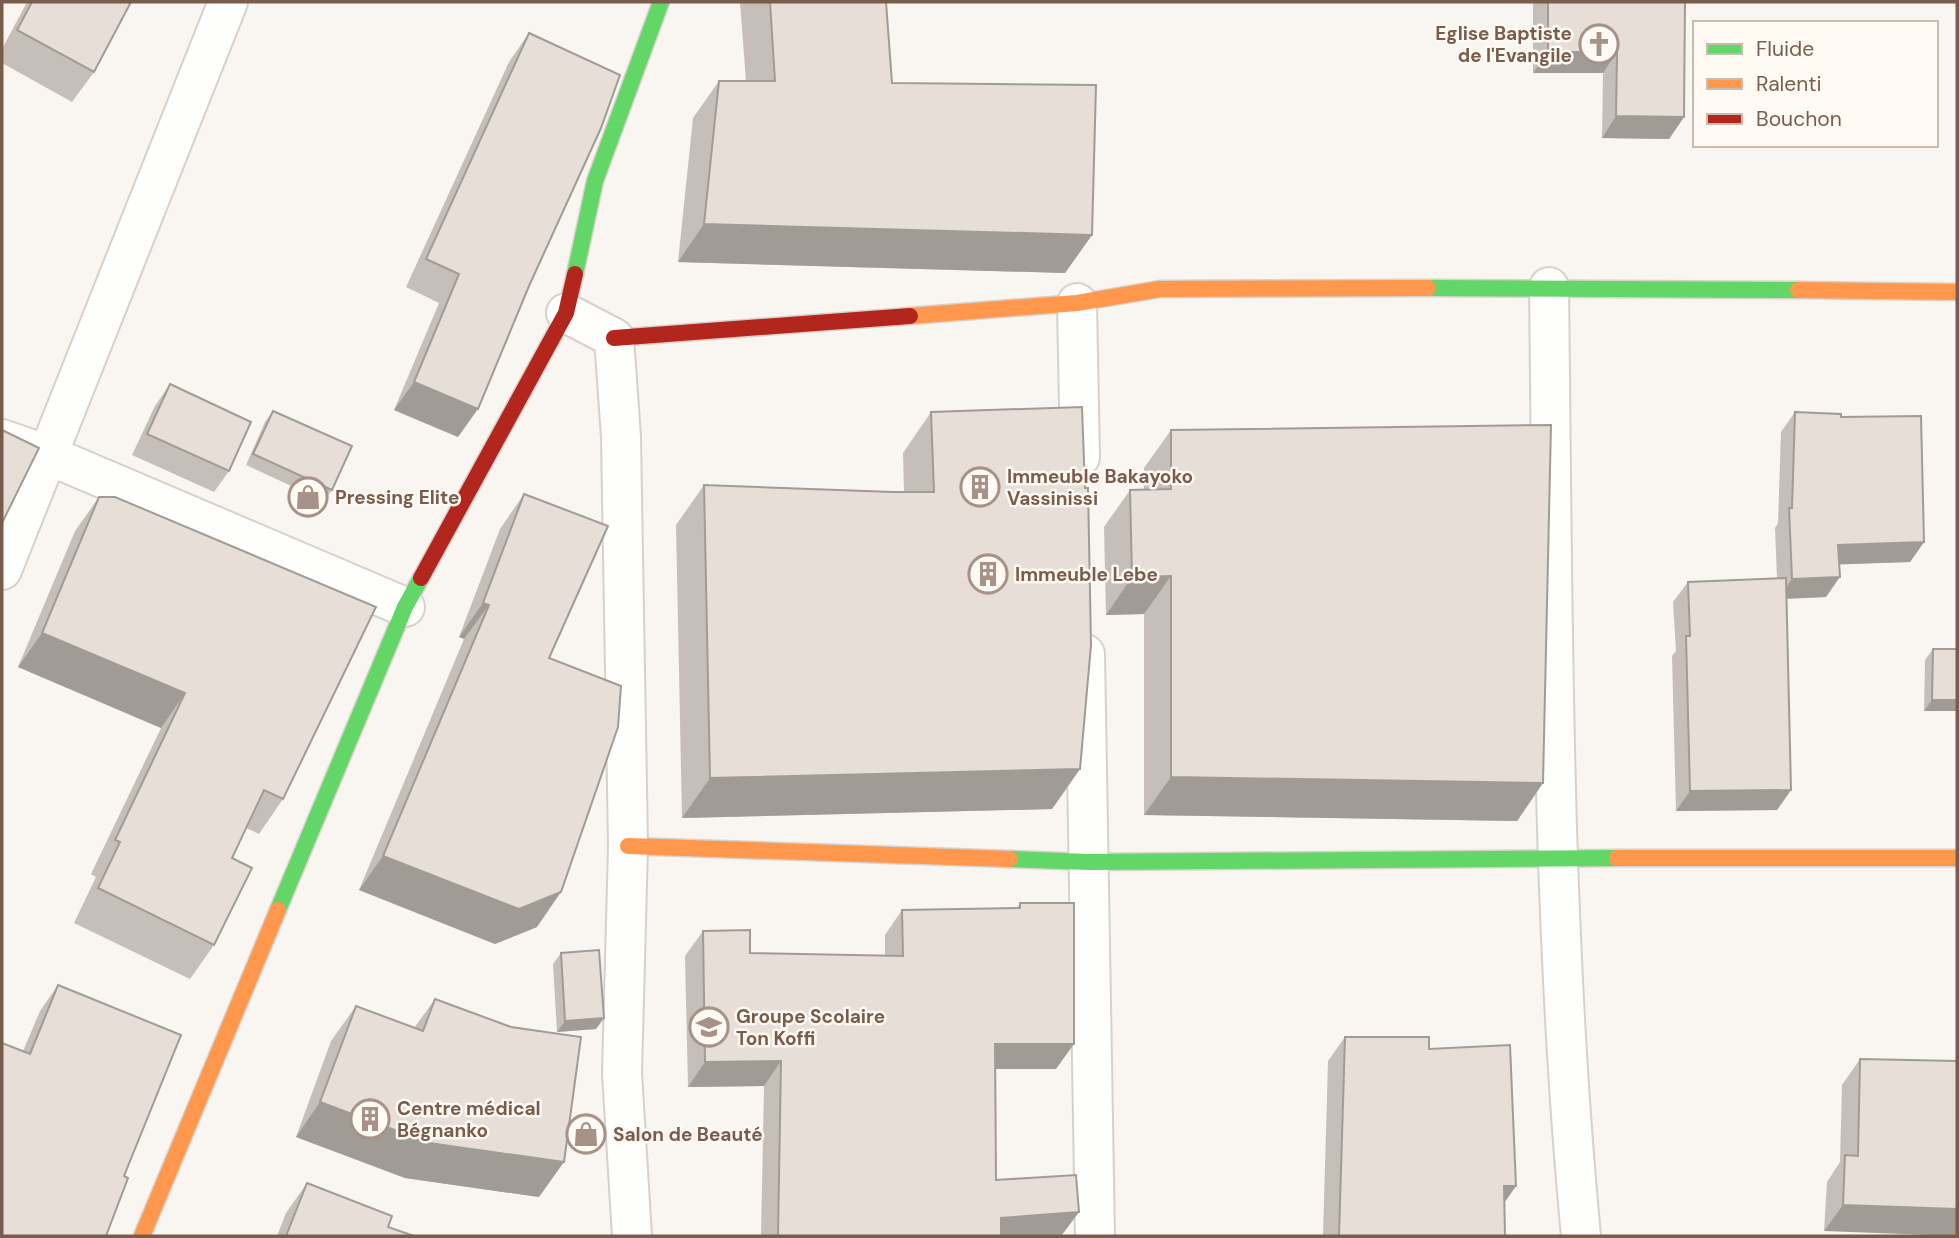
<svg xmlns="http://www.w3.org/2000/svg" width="1959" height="1238" font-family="'DM Sans',sans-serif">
	<rect width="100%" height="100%" fill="#f9f5f0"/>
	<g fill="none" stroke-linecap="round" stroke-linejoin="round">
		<g stroke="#d7d1cb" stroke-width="42">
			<g id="street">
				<path d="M1549,287C1553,603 1551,921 1581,1236"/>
				<polyline points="1077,303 1080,457"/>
				<polyline points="566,313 614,338 621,437 628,846 622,1073 632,1236"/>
				<polyline points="2,439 48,455 405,607"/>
				<polyline points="2,570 228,2"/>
				<polyline points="1085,654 1095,1236"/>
			</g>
		</g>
		<g stroke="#d9d2cb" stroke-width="19">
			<g id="fast">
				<polyline points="575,274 595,181 661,2"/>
				<polyline points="1428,288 1798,290"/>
				<polyline points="1010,859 1089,862 1617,858"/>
				<polyline points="278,910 405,607 421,578"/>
			</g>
		</g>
		<g stroke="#d9d2cb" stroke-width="19">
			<g id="slow">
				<polyline points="1798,290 1957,292"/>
				<polyline points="910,316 1077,303 1160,289 1428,288"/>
				<polyline points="628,846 1010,859"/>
				<polyline points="1617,858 1957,858"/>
				<polyline points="142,1236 278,910"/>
			</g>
		</g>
		<g stroke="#d9d2cb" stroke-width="19">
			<g id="jam">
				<polyline points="614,338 910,316"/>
				<polyline points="421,578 566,313 575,274"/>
			</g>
		</g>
		<use href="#street" stroke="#fefefd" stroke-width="38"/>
		<use href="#fast" stroke="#63d668" stroke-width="16"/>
		<use href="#slow" stroke="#ff974d" stroke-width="16"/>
		<use href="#jam" stroke="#b3261e" stroke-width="16"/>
	</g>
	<g fill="#c6bfb9">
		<polygon points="27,2 131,2 94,72 72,102 2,63 2,49"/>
		<polygon points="740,2 886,2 892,83 1092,235 1065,273 678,262 693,118 719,81 746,81"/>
		<polygon points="1533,2 1685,2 1684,117 1669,139 1602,138 1603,73 1533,73"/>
		<polygon points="529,33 458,437 394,410 439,303 406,287 509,62"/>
		<polygon points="170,384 229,471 214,492 132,455 155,406"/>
		<polygon points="273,411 332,490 324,501 246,465 265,422"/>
		<polygon points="931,412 1080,769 1052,809 682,818 676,525 704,485 904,492 903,453"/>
		<polygon points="1795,412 1924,542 1910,562 1839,564 1826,597 1787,599 1791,790 1777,810 1676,811 1672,656 1676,651 1673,602 1688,582 1777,579 1775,528 1778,523 1781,432"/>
		<polygon points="1171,430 1543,783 1517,821 1144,815 1144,614 1106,615 1104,527 1130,490 1144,489 1144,468"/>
		<polygon points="524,494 549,658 537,927 495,944 359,890 464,639 459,637 500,529"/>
		<polygon points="99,497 283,799 259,834 246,828 232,858 214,945 190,979 74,923 96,877 91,874 161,728 18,667 75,531"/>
		<polygon points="1933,649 1957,649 1957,711 1924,711 1925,660"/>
		<polygon points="1020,903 1056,1069 995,1069 996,1180 1079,1212 1061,1236 761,1236 764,1086 688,1087 685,956 703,931 750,953 885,956 885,935 902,910 1016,909"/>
		<polygon points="561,953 604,1018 596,1029 557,1032 553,964"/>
		<polygon points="58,985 124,1176 23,1051 40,1011"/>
		<polygon points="435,999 539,1197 405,1178 296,1137 331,1041 356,1006 414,1028"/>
		<polygon points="1345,1037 1429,1049 1516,1186 1505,1202 1505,1236 1323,1236 1328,1061"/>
		<polygon points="1860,1059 1957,1061 1824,1231 1827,1182 1840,1162 1842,1085"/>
		<polygon points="307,1183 388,1227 414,1236 277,1236 286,1213"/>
	</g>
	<g fill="#a19b96">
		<polygon points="1548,52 1617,52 1603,73 1533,73"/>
		<polygon points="1616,116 1684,117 1669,139 1602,138"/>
		<polygon points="704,224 1092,235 1065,273 678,262"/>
		<polygon points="414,382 478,409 458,437 394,410"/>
		<polygon points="1924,542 1910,562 1824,565 1838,545"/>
		<polygon points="1171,576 1144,614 1106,615 1132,577"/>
		<polygon points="1840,577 1826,597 1778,599 1792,579"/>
		<polygon points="483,603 489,605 464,639 459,637"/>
		<polygon points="42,633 185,693 161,728 18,667"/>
		<polygon points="1932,700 1957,700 1957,711 1924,711"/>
		<polygon points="1080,769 1052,809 682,818 710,778"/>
		<polygon points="1171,777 1543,783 1517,821 1144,815"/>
		<polygon points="1791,790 1777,810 1676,811 1690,791"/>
		<polygon points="383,856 561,892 537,927 495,944 359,890"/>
		<polygon points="604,1018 596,1029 557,1032 565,1021"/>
		<polygon points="995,1044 1074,1044 1056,1069 978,1069"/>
		<polygon points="781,1061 764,1086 688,1087 705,1062"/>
		<polygon points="320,1102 564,1162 539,1197 405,1178 296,1137"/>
		<polygon points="1504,1186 1516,1186 1499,1210"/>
		<polygon points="1843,1205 1957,1209 1957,1236 1824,1231"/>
		<polygon points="1079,1212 1061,1236 988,1236 1001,1218"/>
	</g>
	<g fill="#e6ded7" stroke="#a19b96" stroke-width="2">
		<polygon points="32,2 131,2 94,72 17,30"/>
		<polygon points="770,2 886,2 892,83 1096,85 1092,235 704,224 719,81 775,81"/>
		<polygon points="1548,2 1685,2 1684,117 1616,116 1617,52 1548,52"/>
		<polygon points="529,33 620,75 601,128 529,286 478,409 414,382 459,274 426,259"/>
		<polygon points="170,384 251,422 229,471 147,434"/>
		<polygon points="1082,407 1085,488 1088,488 1091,645 1080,769 710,778 704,485 893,492 934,492 931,412"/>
		<polygon points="273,411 352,446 332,490 253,454"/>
		<polygon points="1795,412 1841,414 1841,417 1921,416 1924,542 1838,545 1840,577 1792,579 1789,508 1792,508"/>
		<polygon points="1551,425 1543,783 1171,777 1171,576 1132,577 1130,490 1171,489 1171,430"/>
		<polygon points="2,430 39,448 2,523"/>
		<polygon points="524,494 608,526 549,658 621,686 618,727 561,892 519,909 383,856 489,605 483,603"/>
		<polygon points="99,497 115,497 376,607 283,799 264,790 232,858 252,868 214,945 98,888 120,842 115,840 185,693 42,633"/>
		<polygon points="1786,578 1791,790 1690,791 1686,636 1690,636 1688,582"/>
		<polygon points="1933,649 1957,649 1957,700 1932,700"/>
		<polygon points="1020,903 1074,903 1074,1044 995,1044 996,1180 1076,1175 1079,1212 1001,1218 1001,1236 778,1236 781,1061 705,1062 703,931 750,930 750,953 903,956 902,910 1020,908"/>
		<polygon points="599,950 604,1018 565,1021 561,953"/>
		<polygon points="58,985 181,1035 124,1176 128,1178 106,1236 2,1236 2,1043 30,1054"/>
		<polygon points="435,999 511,1027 581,1037 564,1162 429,1143 320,1102 356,1006 423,1031"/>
		<polygon points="1345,1037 1429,1037 1429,1049 1510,1045 1516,1186 1504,1186 1505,1236 1339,1236"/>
		<polygon points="1860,1059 1957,1061 1957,1209 1843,1205 1845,1155 1858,1156"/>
		<polygon points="307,1183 392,1216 388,1227 414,1236 286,1236"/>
	</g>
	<defs>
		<g id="church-ring" transform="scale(2.0125)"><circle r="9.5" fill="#fffaf3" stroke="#a69286" stroke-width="1.5"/><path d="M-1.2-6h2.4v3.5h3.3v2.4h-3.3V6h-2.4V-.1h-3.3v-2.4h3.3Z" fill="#a69286"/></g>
		<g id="building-ring" transform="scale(2.0125)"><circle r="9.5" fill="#fffaf3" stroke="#a69286" stroke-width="1.5"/><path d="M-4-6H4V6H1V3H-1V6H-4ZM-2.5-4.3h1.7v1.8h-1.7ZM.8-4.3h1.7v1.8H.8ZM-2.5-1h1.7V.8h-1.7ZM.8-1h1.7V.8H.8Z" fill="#a69286"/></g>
		<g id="shop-ring" transform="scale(2.0125)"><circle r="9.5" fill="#fffaf3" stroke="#a69286" stroke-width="1.5"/><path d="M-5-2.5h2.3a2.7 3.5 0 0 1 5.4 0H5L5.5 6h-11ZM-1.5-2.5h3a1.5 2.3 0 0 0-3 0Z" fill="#a69286"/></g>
		<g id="school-ring" transform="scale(2.0125)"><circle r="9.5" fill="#fffaf3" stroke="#a69286" stroke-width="1.5"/><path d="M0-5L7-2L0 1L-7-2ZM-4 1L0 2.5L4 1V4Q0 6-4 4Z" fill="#a69286"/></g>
	</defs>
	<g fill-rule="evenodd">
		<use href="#church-ring" x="1599" y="44"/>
		<use href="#building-ring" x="980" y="487"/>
		<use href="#shop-ring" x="308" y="497"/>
		<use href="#building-ring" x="988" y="574"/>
		<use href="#school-ring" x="709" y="1027"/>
		<use href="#building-ring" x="370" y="1119"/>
		<use href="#shop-ring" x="586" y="1134"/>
	</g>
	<g text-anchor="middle" stroke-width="5" stroke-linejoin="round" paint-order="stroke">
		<g font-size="19" font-weight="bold" fill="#7a5c4d" stroke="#fffaf3" text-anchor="start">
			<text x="1572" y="40" text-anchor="end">Eglise Baptiste<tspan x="1572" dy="22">de l'Evangile</tspan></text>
			<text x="1007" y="483">Immeuble Bakayoko<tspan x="1007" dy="22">Vassinissi</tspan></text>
			<text x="335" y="504">Pressing Elite</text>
			<text x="1015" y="581">Immeuble Lebe</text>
			<text x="736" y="1023">Groupe Scolaire<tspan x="736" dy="22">Ton Koffi</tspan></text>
			<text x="397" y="1115">Centre médical<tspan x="397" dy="22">Bégnanko</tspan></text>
			<text x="613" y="1141">Salon de Beauté</text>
		</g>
	</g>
	<rect width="1959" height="1238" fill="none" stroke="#7a5c4d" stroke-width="7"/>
	<rect x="1693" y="21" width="245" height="126" fill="#fffaf3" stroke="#cabbb1" stroke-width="2"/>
	<rect x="1707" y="44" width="35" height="10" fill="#63d668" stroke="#cabbb1" stroke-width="2"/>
	<text x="1756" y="56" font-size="21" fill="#7a5c4d">Fluide</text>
	<rect x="1707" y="79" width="35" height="10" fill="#ff974d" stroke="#cabbb1" stroke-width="2"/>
	<text x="1756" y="91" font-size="21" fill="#7a5c4d">Ralenti</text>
	<rect x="1707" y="114" width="35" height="10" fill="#b3261e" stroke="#cabbb1" stroke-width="2"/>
	<text x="1756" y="126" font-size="21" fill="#7a5c4d">Bouchon</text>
</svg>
